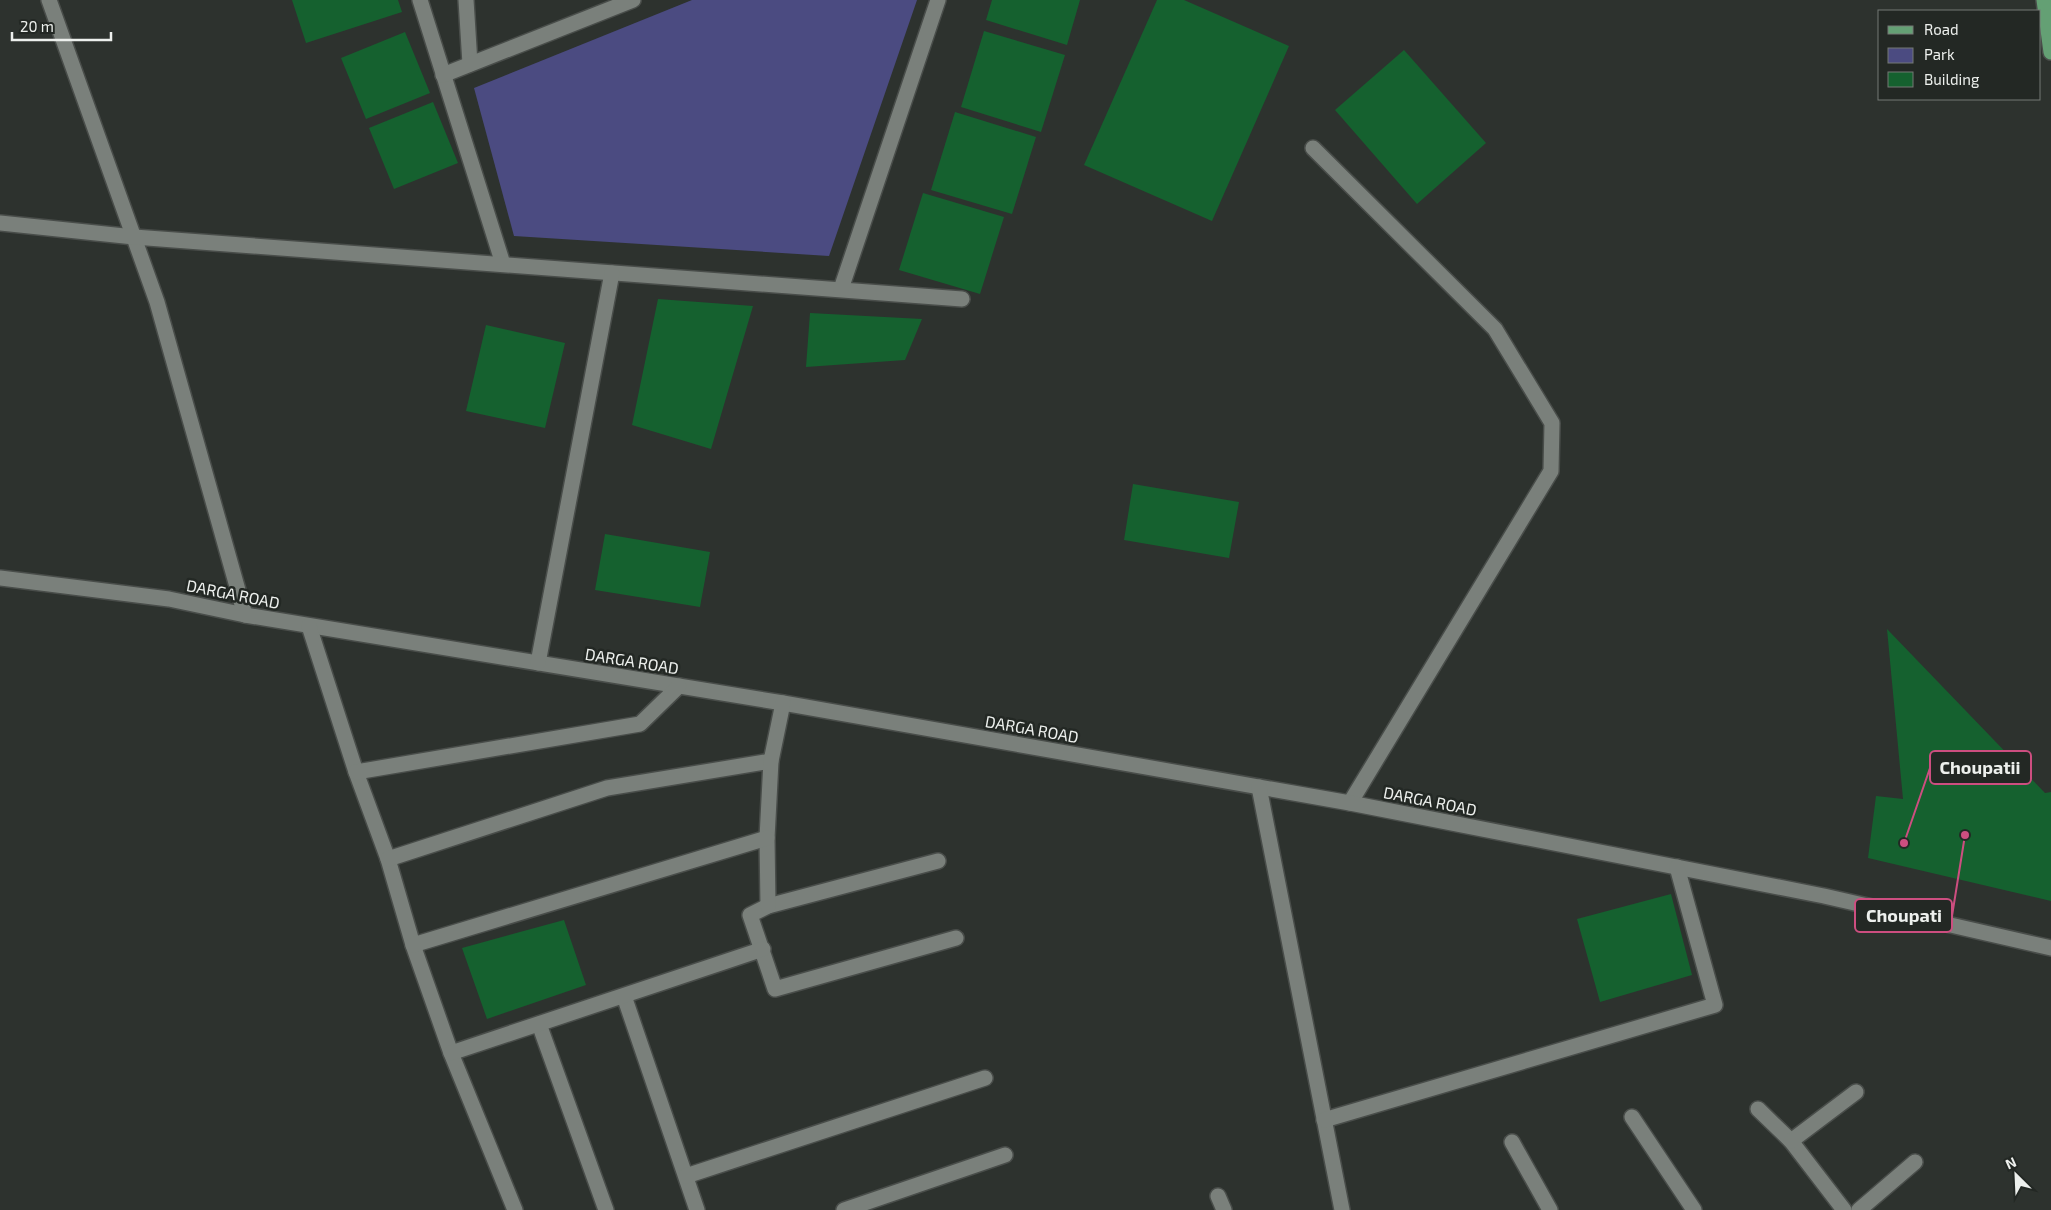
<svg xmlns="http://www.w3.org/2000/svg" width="2051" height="1210" font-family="'Exo 2',sans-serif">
	<rect width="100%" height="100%" fill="#2d322e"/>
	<polygon fill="#4b4b81" points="692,0 917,0 829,256 514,236 474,88"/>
	<g fill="#15612f">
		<polygon points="292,0 398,0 402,12 306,43"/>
		<polygon points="992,0 1080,0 1067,45 986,20"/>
		<polygon points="1157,0 1184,0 1289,46 1212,221 1084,165"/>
		<polygon points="984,31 1065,55 1041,132 961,107"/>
		<polygon points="405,32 430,93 366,119 341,58"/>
		<polygon points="1404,50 1486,143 1417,204 1335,110"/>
		<polygon points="433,102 458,163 394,189 369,128"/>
		<polygon points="955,112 1036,137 1012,214 931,190"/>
		<polygon points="923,193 1004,217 980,294 899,270"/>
		<polygon points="658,299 753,306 711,449 632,425"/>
		<polygon points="810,313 922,319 905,360 806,367"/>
		<polygon points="486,325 565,343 545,428 466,411"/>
		<polygon points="1133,484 1239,502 1229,558 1124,540"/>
		<polygon points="605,534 710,552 700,607 595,590"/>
		<polygon points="1887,629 2045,793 2051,792 2051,901 1868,858 1876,796 1903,799"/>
		<polygon points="1671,894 1692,975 1600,1002 1577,919"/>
		<polygon points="564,920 586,985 487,1019 462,948"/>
	</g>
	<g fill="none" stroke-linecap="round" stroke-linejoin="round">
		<g stroke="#494d4a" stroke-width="18">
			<g id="minor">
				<polyline points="49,0 157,302 245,615"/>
				<polyline points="420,0 503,264"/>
				<polyline points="466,0 470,64"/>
				<polyline points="443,75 633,0"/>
				<polyline points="1313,148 1495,329 1552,423 1551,471 1350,803"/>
				<polyline points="0,223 134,237 962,299"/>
				<polyline points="841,289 938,0"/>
				<polyline points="0,578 169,599 245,615 783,703 1350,803 1824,896 2051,948"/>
				<polyline points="309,626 356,772 388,859 413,945 451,1053 515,1210"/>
				<polyline points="538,663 612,273"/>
				<polyline points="356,772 640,724 679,686"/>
				<polyline points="1259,787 1342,1210"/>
				<polyline points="388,859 607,788 771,761"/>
				<polyline points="938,861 768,906 750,915 775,989 956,938"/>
				<polyline points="768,906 767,838 771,761 783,703"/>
				<polyline points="413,945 767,838"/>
				<polyline points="624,996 697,1210"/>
				<polyline points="539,1024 606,1210"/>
				<polyline points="451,1053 763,949"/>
				<polyline points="1758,1109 1791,1141 1844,1210"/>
				<polyline points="1632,1117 1694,1210"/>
				<polyline points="1324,1120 1715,1005 1677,867"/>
				<polyline points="1791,1141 1856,1092"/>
				<polyline points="1512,1142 1550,1210"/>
				<polyline points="686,1176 985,1078"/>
				<polyline points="1218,1196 1224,1210"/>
				<polyline points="844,1210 1005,1155"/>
				<polyline points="1859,1210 1915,1162"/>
			</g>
		</g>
		<g stroke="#494d4a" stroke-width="18">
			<polyline id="major" points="2044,0 2051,52"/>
		</g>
		<use href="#minor" stroke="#7a807b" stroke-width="15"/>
		<use href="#major" stroke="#64a074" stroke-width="15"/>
	</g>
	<g text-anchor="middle" stroke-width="5" stroke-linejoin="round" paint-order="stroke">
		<g font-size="16" fill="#edf0ed" stroke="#232824">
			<text transform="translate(233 594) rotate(11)" y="6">DARGA ROAD</text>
			<text transform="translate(632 661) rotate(9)" y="6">DARGA ROAD</text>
			<text transform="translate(1032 729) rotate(10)" y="6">DARGA ROAD</text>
			<text transform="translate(1430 801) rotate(11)" y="6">DARGA ROAD</text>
		</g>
	</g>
	<path fill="none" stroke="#cd4e80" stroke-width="2" d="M1904 843L1930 768M1965 835L1952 916"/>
	<g fill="#cd4e80" stroke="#232824" stroke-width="2">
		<circle cx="1904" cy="843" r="5"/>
		<circle cx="1965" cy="835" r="5"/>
	</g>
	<g fill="#232824" stroke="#cd4e80" stroke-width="2">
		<rect x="1930" y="751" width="101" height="33" rx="5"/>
		<rect x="1855" y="899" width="97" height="33" rx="5"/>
	</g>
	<g font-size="18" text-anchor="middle" font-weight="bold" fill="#edf0ed">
		<text x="1980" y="774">Choupatii</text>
		<text x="1904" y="922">Choupati</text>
	</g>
	<rect x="1878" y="10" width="162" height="90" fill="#232824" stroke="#747874"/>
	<rect x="1888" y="26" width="25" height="8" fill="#64a074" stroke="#747874"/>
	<text x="1924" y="35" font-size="15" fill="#edf0ed">Road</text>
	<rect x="1888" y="48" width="25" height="15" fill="#4b4b81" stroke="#747874"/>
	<text x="1924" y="60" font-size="15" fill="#edf0ed">Park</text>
	<rect x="1888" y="72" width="25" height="15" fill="#15612f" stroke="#747874"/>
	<text x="1924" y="85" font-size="15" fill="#edf0ed">Building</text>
	<g transform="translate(2016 1175) rotate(336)" stroke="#232824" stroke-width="4" paint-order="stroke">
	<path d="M0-4L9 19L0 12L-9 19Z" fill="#edf0ed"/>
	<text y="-8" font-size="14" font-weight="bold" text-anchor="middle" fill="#edf0ed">N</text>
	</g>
	<path d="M12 32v8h99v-8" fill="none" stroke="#edf0ed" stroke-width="2.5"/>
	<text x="20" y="32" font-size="15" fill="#edf0ed" stroke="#232824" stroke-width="4" paint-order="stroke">20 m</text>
</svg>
